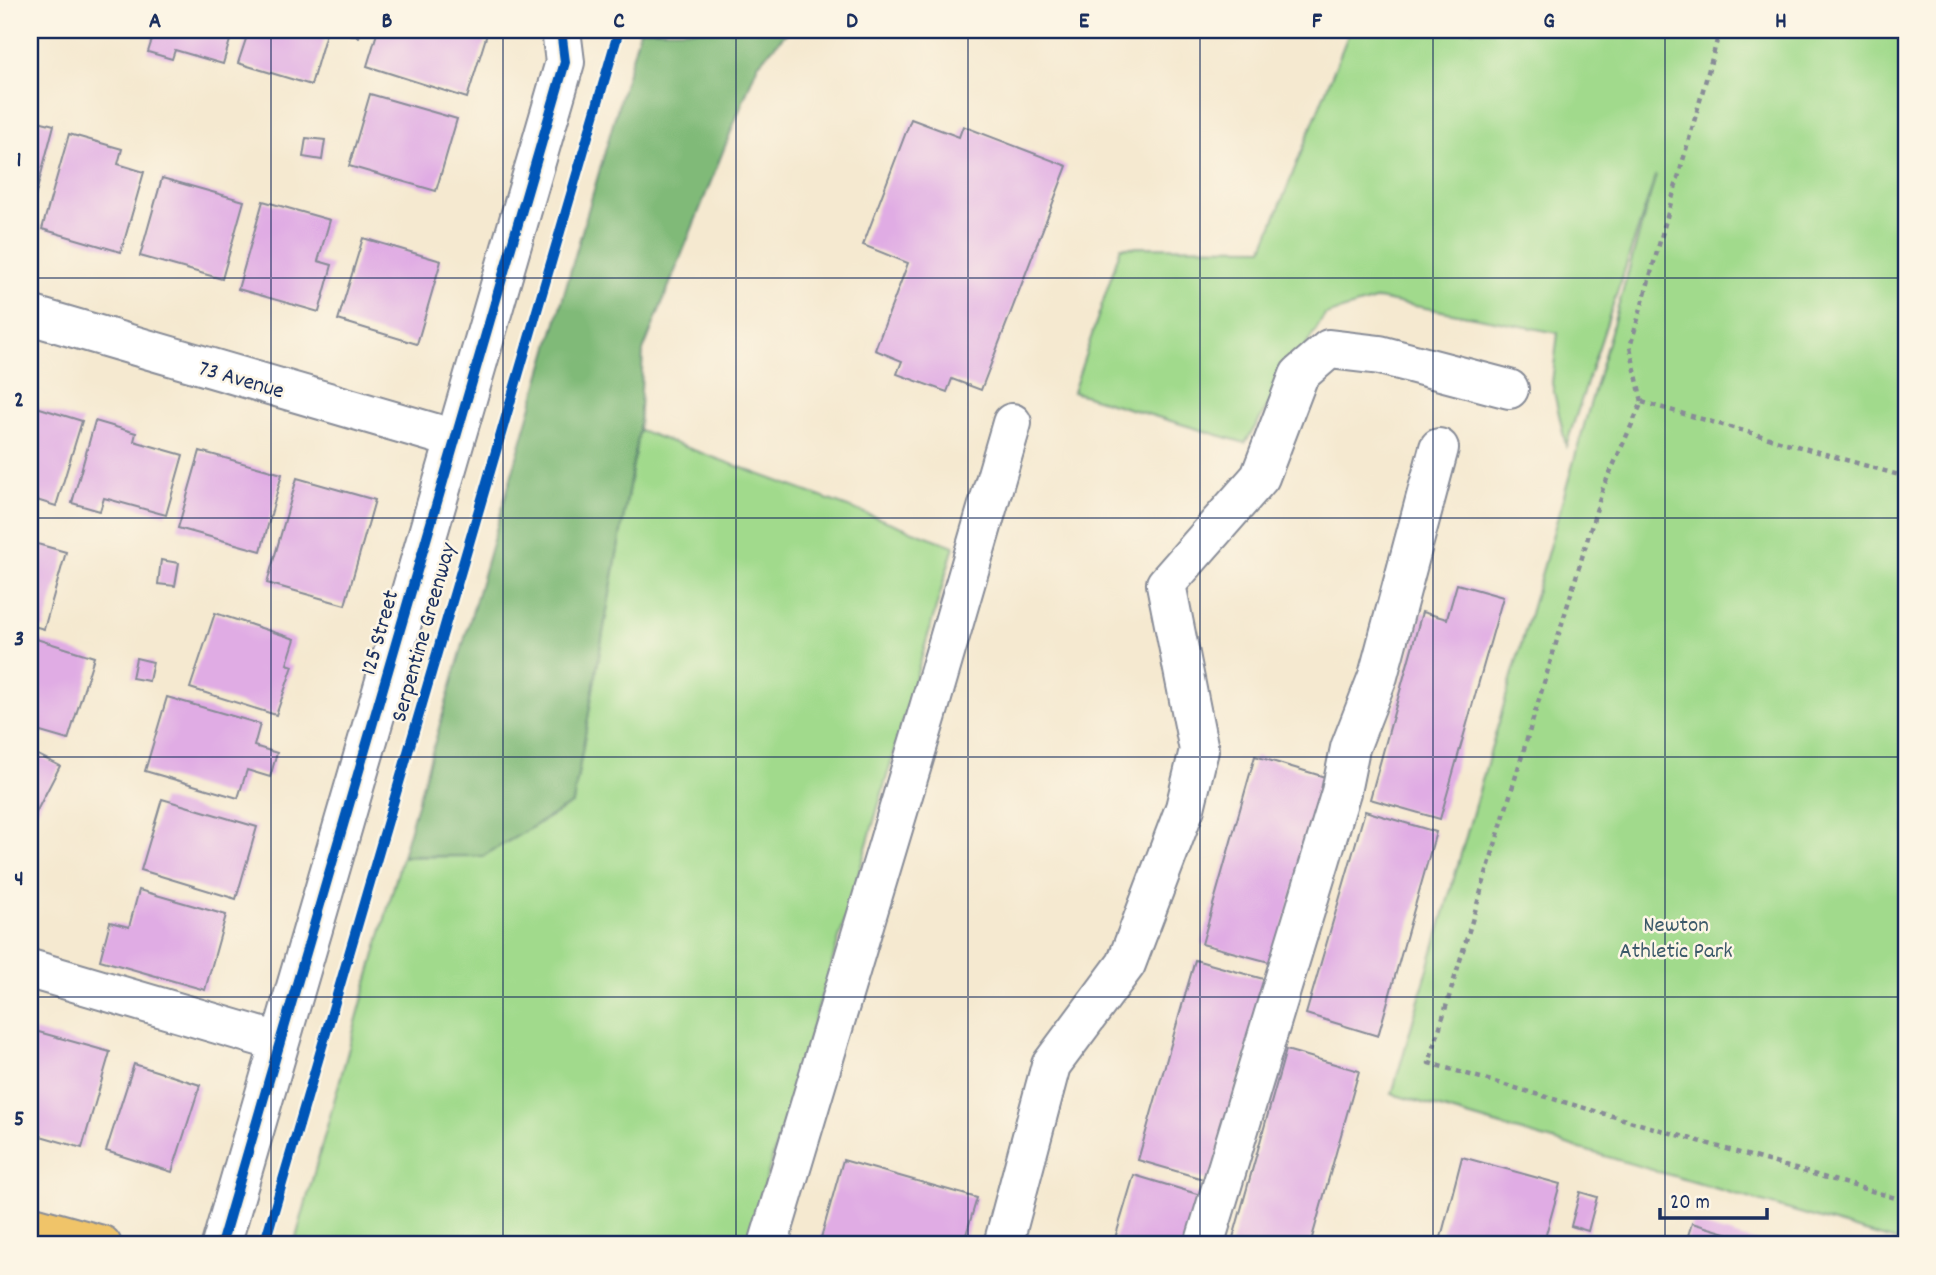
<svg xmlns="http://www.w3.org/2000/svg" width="1936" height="1275" font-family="Dekko,sans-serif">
	<rect width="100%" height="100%" fill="#fcf5e5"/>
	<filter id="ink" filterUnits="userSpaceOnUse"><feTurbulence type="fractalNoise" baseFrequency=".0143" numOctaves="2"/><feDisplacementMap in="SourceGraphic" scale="14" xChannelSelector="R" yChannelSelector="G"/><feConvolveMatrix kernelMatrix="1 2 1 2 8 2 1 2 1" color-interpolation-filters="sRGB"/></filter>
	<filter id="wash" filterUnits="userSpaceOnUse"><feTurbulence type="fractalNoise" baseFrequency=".00686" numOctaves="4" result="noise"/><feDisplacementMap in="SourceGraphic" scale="28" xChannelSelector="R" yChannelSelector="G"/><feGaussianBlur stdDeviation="1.57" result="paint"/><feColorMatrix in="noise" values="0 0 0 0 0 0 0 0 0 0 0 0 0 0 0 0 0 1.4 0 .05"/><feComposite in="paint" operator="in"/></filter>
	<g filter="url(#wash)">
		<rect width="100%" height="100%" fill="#f5e9d0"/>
		<g fill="#a1da8c" stroke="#5e8475" stroke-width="2">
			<polygon points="1350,30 1906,30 1906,1244 1392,1094 1656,175 1566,446 1552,383 1558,333 1378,299 1325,315 1245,443 1073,392 1121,247 1263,248"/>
			<polygon points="639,430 954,546 853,893 746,1245 294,1245 402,857 483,856 573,803"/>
		</g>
		<polygon fill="#80ba78" stroke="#4e746b" stroke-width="2" points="640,30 789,30 758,64 643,351 639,430 573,803 483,856 402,856"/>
		<g id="blocks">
			<g fill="#e0ace4">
				<polygon points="155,30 233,30 223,64 175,50 172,59 148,52"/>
				<polygon points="249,30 327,30 311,85 238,63"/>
				<polygon points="336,30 361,30 359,37"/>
				<polygon points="378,30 474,30 487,34 467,98 367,66"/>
				<polygon points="370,94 457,119 436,191 349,166"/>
				<polygon points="30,119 54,125 34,201 30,200"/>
				<polygon points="911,119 959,137 963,126 1067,166 981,390 952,379 947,392 897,374 902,361 875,350 908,263 863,245"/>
				<polygon points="69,134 122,149 118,164 144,172 121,252 42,229"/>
				<polygon points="306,138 325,140 322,160 303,157"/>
				<polygon points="162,178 244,201 222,279 140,256"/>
				<polygon points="263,201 330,220 318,261 332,265 319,312 238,289"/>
				<polygon points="363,238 441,261 417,344 338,320"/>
				<polygon points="30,405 82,421 56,506 30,498"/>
				<polygon points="95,421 136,433 134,441 183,455 166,515 104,498 100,511 72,503"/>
				<polygon points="200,451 282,474 261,551 178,528"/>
				<polygon points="297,478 375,500 345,605 267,583"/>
				<polygon points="30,542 66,552 44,629 30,625"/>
				<polygon points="161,560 179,563 175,586 158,584"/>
				<polygon points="1457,584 1503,597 1440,819 1370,799 1422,612 1447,619"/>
				<polygon points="215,613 295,639 287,664 293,666 276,715 190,688"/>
				<polygon points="30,637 94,657 68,740 30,729"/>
				<polygon points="136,658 153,662 149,681 132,678"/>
				<polygon points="167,697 260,724 254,746 277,753 270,777 247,770 238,798 145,771"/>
				<polygon points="30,751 60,766 30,824"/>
				<polygon points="1255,756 1325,777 1273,963 1202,944"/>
				<polygon points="162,799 257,827 236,899 141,870"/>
				<polygon points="1365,811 1436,832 1378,1036 1306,1014"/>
				<polygon points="139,890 226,915 205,990 100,960 110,922 129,927"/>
				<polygon points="1195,960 1267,980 1210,1181 1138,1160"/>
				<polygon points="35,1031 110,1052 82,1148 30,1133 30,1050"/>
				<polygon points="1286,1050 1359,1071 1310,1245 1231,1245"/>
				<polygon points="134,1064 200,1085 172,1172 106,1151"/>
				<polygon points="1462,1157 1560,1184 1543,1245 1439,1245"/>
				<polygon points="843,1160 977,1198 963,1245 819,1245"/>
				<polygon points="1134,1175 1207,1197 1192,1245 1113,1245"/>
				<polygon points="1580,1192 1597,1197 1588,1231 1571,1226"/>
				<polygon points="1692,1223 1766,1245 1685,1245"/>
			</g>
		</g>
	</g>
	<g filter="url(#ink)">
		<use href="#blocks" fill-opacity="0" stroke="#888c97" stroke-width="2"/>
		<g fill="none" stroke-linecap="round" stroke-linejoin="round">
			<g stroke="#888c97" stroke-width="42">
				<g id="minor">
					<polyline points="30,315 455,439"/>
					<polyline points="30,969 279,1042"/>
					<polyline points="221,1245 565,62 561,30"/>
					<polyline points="768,1245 929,708 1012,423"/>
					<polyline points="1003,1245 1051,1065 1126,964 1185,808 1199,750 1166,584 1260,477 1299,375 1329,349 1380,355 1509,389"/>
					<polyline points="1204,1245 1341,792 1350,748 1378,676 1439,448"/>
				</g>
			</g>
			<g stroke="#888c97" stroke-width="42">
				<polyline id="major" points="30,1225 102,1245"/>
			</g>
			<g stroke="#888c97" stroke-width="4.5" stroke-dasharray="5 5" stroke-linecap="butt">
				<polyline points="1720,30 1630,347 1642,402 1603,488 1429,1063 1906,1201"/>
				<polyline points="1642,402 1906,477"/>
			</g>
			<use href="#minor" stroke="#fff" stroke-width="38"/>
			<use href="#major" stroke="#f0c469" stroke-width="38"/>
			<g stroke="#fcf5e5" stroke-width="15">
				<g id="cycleway">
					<polyline points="221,1245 565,62 561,30"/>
					<polyline points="264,1245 619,30"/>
				</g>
			</g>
			<use href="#cycleway" stroke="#0057b8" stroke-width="10"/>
		</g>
	</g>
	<path fill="none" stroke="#1b2f5e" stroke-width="2" stroke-opacity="0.55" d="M271,30V1245M503,30V1245M736,30V1245M968,30V1245M1200,30V1245M1433,30V1245M1665,30V1245M30,278H1906M30,518H1906M30,757H1906M30,997H1906"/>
	<g text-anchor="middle" stroke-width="5" stroke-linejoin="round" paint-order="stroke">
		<g font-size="23" fill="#1b2f5e" stroke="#fcf5e5">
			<text transform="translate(242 378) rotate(16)" y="8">73 Avenue</text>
			<text transform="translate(378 632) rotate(-74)" y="8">125 Street</text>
			<text transform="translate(422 632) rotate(-74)" y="8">Serpentine Greenway</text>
		</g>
		<g font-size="23" fill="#3c5a6a" stroke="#fcf5e5">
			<text x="1676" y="931">Newton<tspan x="1676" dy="26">Athletic Park</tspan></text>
		</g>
	</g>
	<rect width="1936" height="1275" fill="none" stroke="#fcf5e5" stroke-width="77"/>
	<path d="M1660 1208v10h107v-10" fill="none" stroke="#1b2f5e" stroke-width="3.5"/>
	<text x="1670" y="1208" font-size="21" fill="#1b2f5e" stroke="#fcf5e5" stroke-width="5" paint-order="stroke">20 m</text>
	<rect x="38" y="38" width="1860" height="1198" fill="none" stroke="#1b2f5e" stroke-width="2.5"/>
	<g font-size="23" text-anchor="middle" font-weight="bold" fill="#1b2f5e">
		<text x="155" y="27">A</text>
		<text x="387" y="27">B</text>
		<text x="619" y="27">C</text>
		<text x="852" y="27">D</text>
		<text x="1084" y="27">E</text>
		<text x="1317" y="27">F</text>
		<text x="1549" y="27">G</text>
		<text x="1781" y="27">H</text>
		<text x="19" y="166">1</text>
		<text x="19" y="406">2</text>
		<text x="19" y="645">3</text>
		<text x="19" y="885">4</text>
		<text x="19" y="1125">5</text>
	</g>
</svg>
